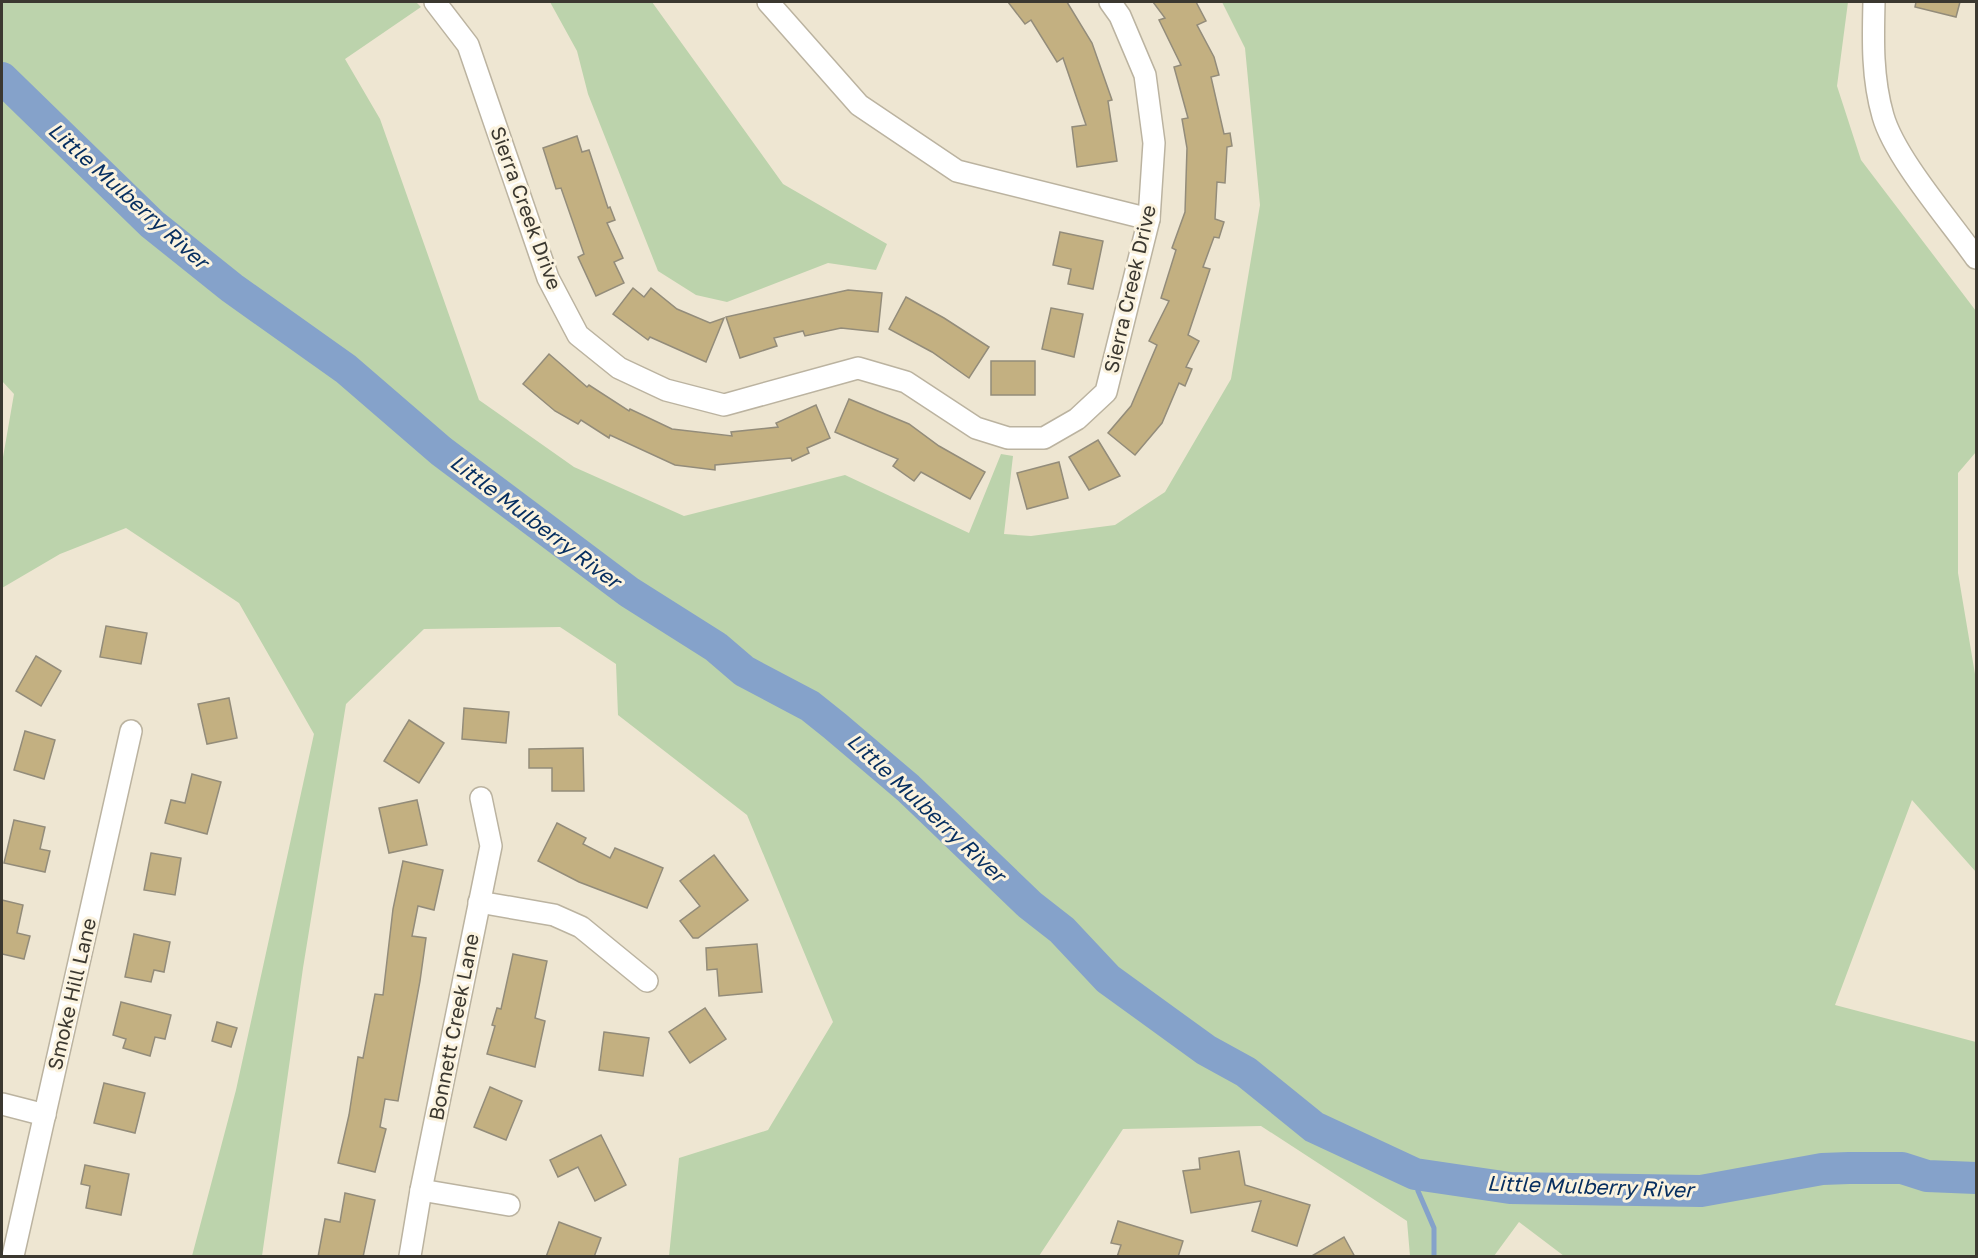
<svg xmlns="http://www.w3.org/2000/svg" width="1978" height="1258" font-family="'Golos Text',sans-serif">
	<rect width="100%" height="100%" fill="#eee6d2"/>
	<g fill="#bcd3ac">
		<polygon points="2,2 416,2 421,7 345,59 380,119 479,400 574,467 684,516 845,475 969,533 1001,454 1013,456 1004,534 1031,536 1115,525 1165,492 1231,379 1260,205 1245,48 1222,2 1848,2 1837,86 1861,160 1976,311 1976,452 1958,473 1958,573 1976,680 1976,872 1912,800 1835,1005 1976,1042 1976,1256 1564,1256 1519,1222 1494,1256 1410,1256 1407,1221 1261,1126 1123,1129 1039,1256 669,1256 679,1158 768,1130 833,1022 747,815 618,715 616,664 560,627 424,629 346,704 303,968 262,1256 192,1256 236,1090 314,734 239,603 126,528 60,554 2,588 2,463 14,394 2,381"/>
		<polygon points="550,2 652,2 783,184 887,244 876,270 828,263 727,302 696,295 658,271 588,94 577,51"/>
	</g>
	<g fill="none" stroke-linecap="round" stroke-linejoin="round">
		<polyline stroke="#85a2ca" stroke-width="5" points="1415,1174 1418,1191 1434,1228 1434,1256"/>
		<polyline stroke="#85a2ca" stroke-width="32" points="2,78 152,224 232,288 346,369 441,451 629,592 716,647 744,671 810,706 835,726 908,788 1030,905 1062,930 1108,979 1206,1050 1246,1072 1314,1127 1415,1174 1510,1188 1701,1191 1822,1169 1849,1168 1902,1168 1927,1176 1976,1178"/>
	</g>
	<g fill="#c3b081" stroke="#938c7a" stroke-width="1.5">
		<polygon points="1008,2 1067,2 1092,43 1112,100 1108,101 1117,161 1077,167 1072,127 1086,125 1063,58 1057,62 1031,20 1025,24"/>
		<polygon points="1153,2 1196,2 1206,21 1197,25 1214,57 1219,75 1211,77 1224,134 1230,133 1232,146 1227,147 1225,183 1217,182 1215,219 1224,222 1219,238 1214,237 1203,267 1210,269 1188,335 1199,341 1186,367 1192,369 1185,386 1179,383 1162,423 1135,455 1108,433 1131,406 1157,345 1149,341 1169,301 1161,298 1176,250 1172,248 1185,212 1187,148 1182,119 1188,118 1174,67 1181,65 1159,20 1165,18"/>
		<polygon points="1916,2 1960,2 1956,17 1915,7"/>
		<polygon points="577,136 582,152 589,150 608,208 610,207 615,220 607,223 623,258 614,262 624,283 596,296 578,257 584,254 561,188 556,189 543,148"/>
		<polygon points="1060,232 1103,241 1093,289 1068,284 1071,269 1053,265"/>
		<polygon points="633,288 644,297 651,288 677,309 710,323 724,318 706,362 650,337 648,340 613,314"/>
		<polygon points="848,290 882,293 878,332 841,328 805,336 803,331 774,338 777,346 740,358 726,317"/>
		<polygon points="906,297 944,318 989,347 969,378 932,352 889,329"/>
		<polygon points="1051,308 1083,314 1074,357 1042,349"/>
		<polygon points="549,354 587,387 589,385 629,411 630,409 672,429 732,436 731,432 778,427 776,423 816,405 830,438 807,448 809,453 792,461 791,458 715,465 715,470 675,465 610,435 609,438 581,420 578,424 555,411 523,384"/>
		<rect x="991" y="361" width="44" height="34"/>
		<polygon points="849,399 909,424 939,446 985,472 970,499 921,472 914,481 893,466 898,459 835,432"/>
		<polygon points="1098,440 1120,476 1089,490 1069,457"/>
		<polygon points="1059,462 1068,498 1027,509 1017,473"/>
		<polygon points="106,626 147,633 141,664 100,657"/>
		<polygon points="36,656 61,671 41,706 16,691"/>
		<polygon points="229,698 237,738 207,744 198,704"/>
		<polygon points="464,708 509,712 506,743 462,739"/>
		<polygon points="409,720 444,743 419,783 384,761"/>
		<polygon points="25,731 55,740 44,779 14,770"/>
		<polygon points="583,748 584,791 552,791 552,768 529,768 529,749"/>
		<polygon points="192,774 221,782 207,834 165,823 171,800 185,803"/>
		<polygon points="417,800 427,845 389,853 379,808"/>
		<polygon points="14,820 45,827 40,849 50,851 45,872 4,863"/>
		<polygon points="557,823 586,838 583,844 610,858 615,848 663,868 647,908 579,882 538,861"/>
		<polygon points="151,853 181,858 175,895 144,890"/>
		<polygon points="714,855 748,900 698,938 693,938 680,921 700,906 680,881"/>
		<polygon points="403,861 443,870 434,910 418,906 412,936 426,938 420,981 398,1101 385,1099 380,1127 386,1129 375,1172 338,1163 349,1115 358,1057 363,1058 375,994 383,995 393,909"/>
		<polygon points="2,900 23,905 17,933 30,936 24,959 2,954"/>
		<polygon points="134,934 170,942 164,972 154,970 151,982 125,977"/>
		<polygon points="757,944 762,992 719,996 717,969 707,970 706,948"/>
		<polygon points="513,954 547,961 535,1018 545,1021 535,1067 487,1054 495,1026 492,1025 497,1008 501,1009"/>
		<polygon points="121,1002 171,1015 165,1039 155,1037 150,1056 123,1048 126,1039 113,1035"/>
		<polygon points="705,1008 726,1039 690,1063 669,1032"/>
		<polygon points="217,1022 237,1028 231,1047 212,1041"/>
		<polygon points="604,1032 649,1038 643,1076 599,1070"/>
		<polygon points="104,1083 145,1093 135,1133 94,1123"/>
		<polygon points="490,1087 522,1101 506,1140 474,1127"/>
		<polygon points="601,1135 626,1185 595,1201 578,1167 558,1177 550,1160"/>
		<polygon points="1239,1151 1245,1185 1310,1205 1297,1246 1252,1231 1261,1201 1191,1213 1183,1171 1200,1169 1199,1158"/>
		<polygon points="85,1165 129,1174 121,1215 86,1208 90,1186 81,1184"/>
		<polygon points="345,1193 375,1200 363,1257 318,1257 325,1219 340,1222"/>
		<polygon points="1118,1221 1183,1241 1178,1257 1117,1257 1121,1245 1111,1243"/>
		<polygon points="559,1222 601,1238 594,1257 546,1257"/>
		<polygon points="1344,1237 1355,1257 1310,1257"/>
	</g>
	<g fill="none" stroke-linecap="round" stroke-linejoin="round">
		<g stroke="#bbb3a0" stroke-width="24">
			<g id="street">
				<polyline points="435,2 468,45 548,278 578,335 619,368 666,390 724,405 858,368 906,382 976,428 1008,438 1044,438 1077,419 1106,392 1149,219 1154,143 1145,75 1120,16 1110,2"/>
				<polyline points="768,2 859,105 957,171 1149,219"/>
				<path d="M1874,2C1873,40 1872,78 1883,116C1895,158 1950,221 1976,258"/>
				<polyline points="479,902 554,915 581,927 647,981"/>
				<polyline points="2,1104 45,1115"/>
				<polyline points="421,1190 509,1205"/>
				<polyline points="13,1256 131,731"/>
				<polyline points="410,1256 421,1190 491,846 481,798"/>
			</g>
		</g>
		<use href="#street" stroke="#fff" stroke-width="21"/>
	</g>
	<g text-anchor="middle" stroke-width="6" stroke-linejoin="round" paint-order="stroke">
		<g font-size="20" fill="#3b3830" stroke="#fbf3df">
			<text transform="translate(526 208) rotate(70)" y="7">Sierra Creek Drive</text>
			<text transform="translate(1130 289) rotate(-77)" y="7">Sierra Creek Drive</text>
			<text transform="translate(72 994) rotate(-77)" y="7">Smoke Hill Lane</text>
			<text transform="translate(454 1027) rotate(-79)" y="7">Bonnett Creek Lane</text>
		</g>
		<g font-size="21" font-style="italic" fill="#072f60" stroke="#fbf3df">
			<text transform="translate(128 196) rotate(42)" y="7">Little Mulberry River</text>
			<text transform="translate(535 522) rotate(37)" y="7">Little Mulberry River</text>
			<text transform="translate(926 808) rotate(43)" y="7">Little Mulberry River</text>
			<text transform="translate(1590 1187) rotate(2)" y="7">Little Mulberry River</text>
		</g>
	</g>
	<rect width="1978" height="1258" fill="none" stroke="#3b3830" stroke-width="6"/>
</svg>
